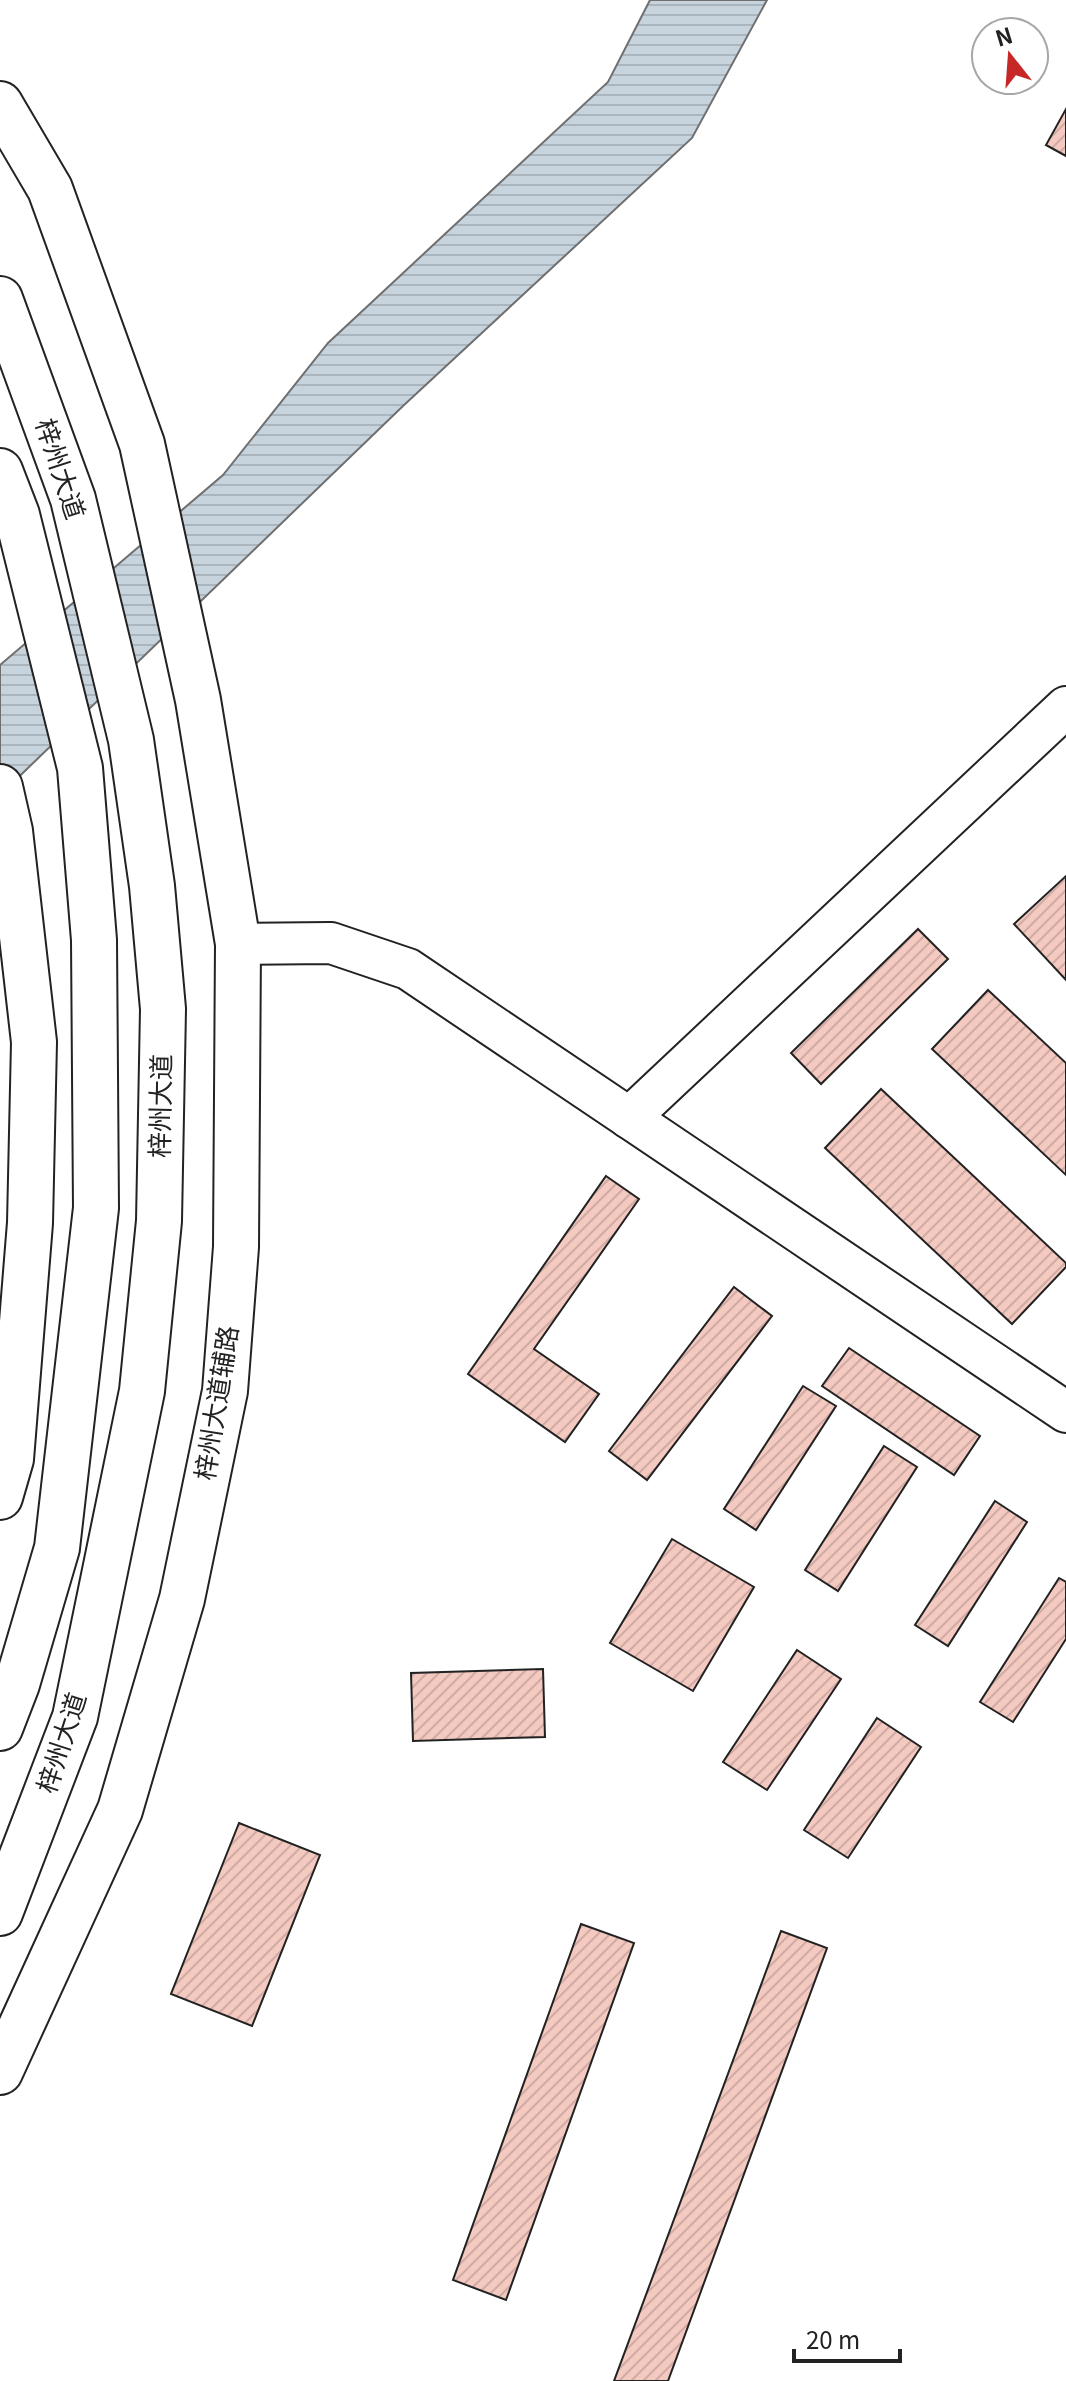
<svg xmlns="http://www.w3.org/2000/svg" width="1066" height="2381" font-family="Georgia,'Noto Sans SC',serif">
	<defs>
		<pattern id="water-rules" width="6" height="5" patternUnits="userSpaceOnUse" patternTransform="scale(2)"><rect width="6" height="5" fill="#c7d3dd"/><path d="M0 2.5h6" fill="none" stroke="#abb5bd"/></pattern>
		<pattern id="building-hatch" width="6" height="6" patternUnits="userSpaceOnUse" patternTransform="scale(2)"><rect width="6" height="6" fill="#f3c9c0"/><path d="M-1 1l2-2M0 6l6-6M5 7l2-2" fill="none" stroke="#d0aca5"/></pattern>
	</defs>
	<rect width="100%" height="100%" fill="#fff"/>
	<polygon fill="url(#water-rules)" stroke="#6f6f6f" stroke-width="2" points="650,0 767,0 692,138 403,406 0,795 0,665 223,475 328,343 608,82"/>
	<g fill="url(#building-hatch)" stroke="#222" stroke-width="2">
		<polygon points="1066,109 1066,156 1046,145"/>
		<polygon points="1066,876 1066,980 1014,924"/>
		<polygon points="918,929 948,959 821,1084 791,1053"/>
		<polygon points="988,990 1066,1063 1066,1175 932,1049"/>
		<polygon points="881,1089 1066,1263 1066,1267 1012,1324 825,1148"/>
		<polygon points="606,1176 639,1199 534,1349 599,1394 565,1442 468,1374"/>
		<polygon points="734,1287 772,1316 647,1480 609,1451"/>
		<polygon points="849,1348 980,1436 954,1475 822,1386"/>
		<polygon points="803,1386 836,1406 756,1530 724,1509"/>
		<polygon points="884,1446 917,1467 838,1591 805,1570"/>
		<polygon points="995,1501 1027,1522 948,1646 915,1625"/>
		<polygon points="672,1539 754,1587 693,1691 610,1643"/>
		<polygon points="1059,1578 1066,1582 1066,1639 1013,1722 980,1702"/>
		<polygon points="797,1650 841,1679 767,1790 723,1762"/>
		<polygon points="543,1669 545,1737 413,1741 411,1673"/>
		<polygon points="877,1718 921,1747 848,1858 804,1830"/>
		<polygon points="239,1823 320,1855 252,2026 171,1994"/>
		<polygon points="581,1924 634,1943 506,2300 453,2280"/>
		<polygon points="781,1931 827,1948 668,2381 614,2381"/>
	</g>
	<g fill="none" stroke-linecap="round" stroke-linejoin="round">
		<g stroke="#222" stroke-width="44">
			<g id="minor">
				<polyline points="238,944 331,943 408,969 1066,1412"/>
				<polyline points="629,1118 1066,707"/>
			</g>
		</g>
		<g stroke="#222" stroke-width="48">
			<g id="major">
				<polyline points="0,104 50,189 142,444 198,700 238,944 236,1247 225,1391 182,1599 120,1810 0,2072"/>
				<polyline points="0,787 10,831 34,1042 30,1223 11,1459 0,1497"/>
			</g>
		</g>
		<g stroke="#222" stroke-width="48">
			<g id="highway">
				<polyline points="0,299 73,499 131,740 152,886 163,1009 159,1221 142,1391 75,1717 0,1913"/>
				<polyline points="0,471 17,515 80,768 94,940 96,1208 57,1548 17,1684 0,1728"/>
			</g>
		</g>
		<use href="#minor" stroke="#fff" stroke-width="40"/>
		<use href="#major" stroke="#fff" stroke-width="44"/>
		<use href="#highway" stroke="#fff" stroke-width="44"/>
	</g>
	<g text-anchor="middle" stroke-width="6" stroke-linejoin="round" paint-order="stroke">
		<g font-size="26" fill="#222" stroke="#fff">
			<text transform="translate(60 469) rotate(72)" y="9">梓州大道</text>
			<text transform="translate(161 1106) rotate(-89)" y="9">梓州大道</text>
			<text transform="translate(217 1403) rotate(-81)" y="9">梓州大道辅路</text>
			<text transform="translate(62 1743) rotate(-72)" y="9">梓州大道</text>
		</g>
	</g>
	<g transform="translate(1010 56) rotate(343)"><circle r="38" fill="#ffffff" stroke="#a7a7a7" stroke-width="2"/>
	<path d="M0-6L14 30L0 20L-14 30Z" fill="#c62828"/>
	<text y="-12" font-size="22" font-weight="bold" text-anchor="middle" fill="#222222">N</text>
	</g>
	<path d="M794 2349v12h106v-12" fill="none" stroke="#222222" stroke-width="4"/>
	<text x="806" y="2349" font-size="24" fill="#222222" stroke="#ffffff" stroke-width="6" paint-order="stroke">20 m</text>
</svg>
